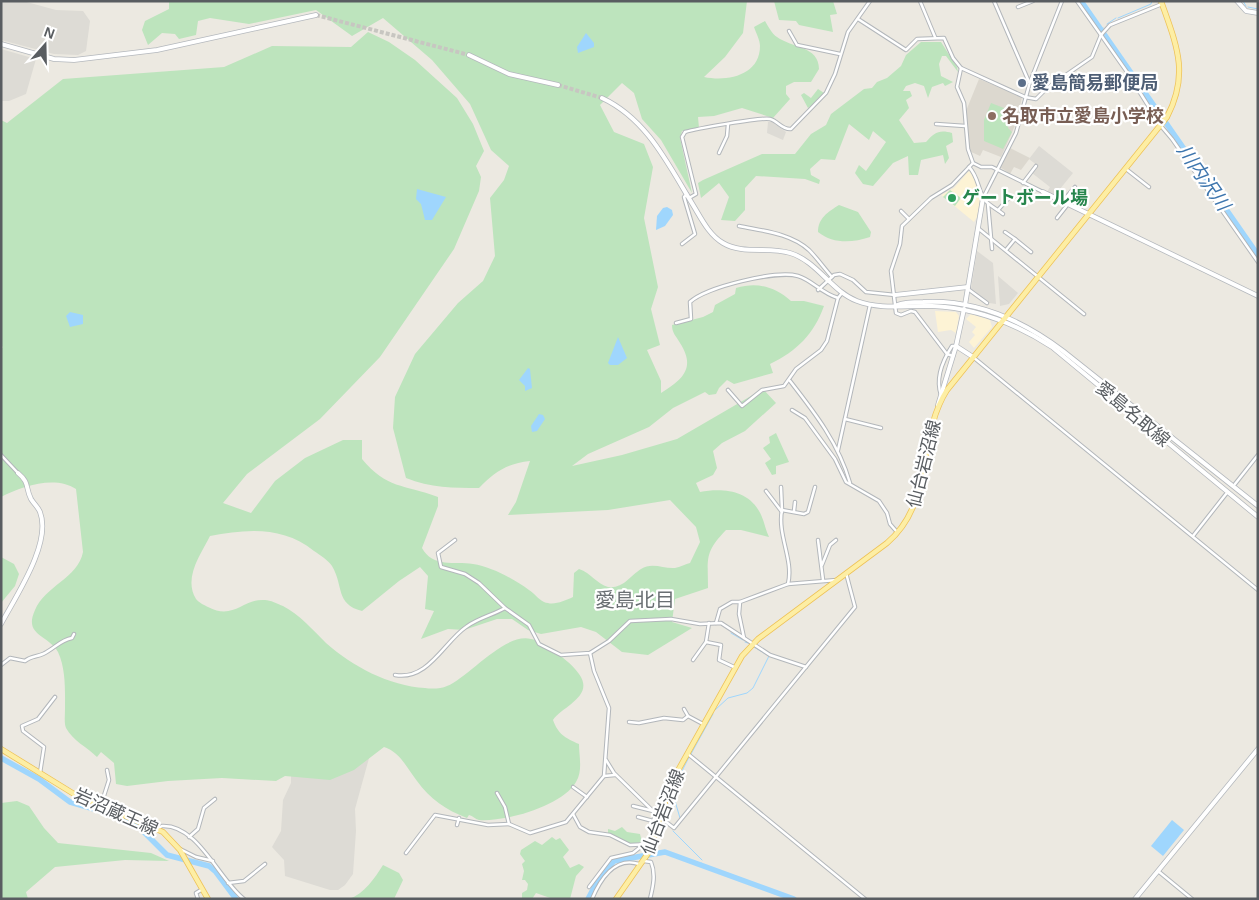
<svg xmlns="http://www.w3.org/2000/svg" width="1259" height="900" font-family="Helvetica,'Noto Sans JP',sans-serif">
	<rect width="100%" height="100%" fill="#ece9e1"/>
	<g fill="#fdf3d5">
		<polygon points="971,171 981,196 977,217 974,222 941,195 954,188 968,172"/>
		<polygon points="935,311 956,312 959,316 956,333 951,330 938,332"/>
		<polygon points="971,314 990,320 992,327 974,348 969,342 975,335 972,332 976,327 966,319"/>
	</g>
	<g fill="#dddbd5">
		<polygon points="1,1 23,1 56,10 83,11 90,21 86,51 78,55 54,54 1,40"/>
		<polygon points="1,49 36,59 26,94 9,101 1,101"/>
		<polygon points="768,122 772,122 786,132 783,140 767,133"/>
		<polygon points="1039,146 1073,173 1055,195 1047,192 1050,187 1032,173 1038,166 1029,159"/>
		<polygon points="977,251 993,263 996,304 989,303 971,289"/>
		<polygon points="998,276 1018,293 1009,304 1000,306"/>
		<polygon points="371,751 355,809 356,831 353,874 345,885 338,890 330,890 285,876 284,860 272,847 281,831 283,800 291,783 291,772"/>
	</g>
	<g fill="#dcd8cf">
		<polygon points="979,79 1022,97 1017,121 1001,157 983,150 980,156 969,151 966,111"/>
		<polygon points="1010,148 1030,158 1021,170 1014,167 1010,174 1000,167"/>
	</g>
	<g fill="#bde4bd">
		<path d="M169,1H747L743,33L725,57L704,77C728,82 760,75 760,46C760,40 756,33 754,27L765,21C768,26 772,34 777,37C792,48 819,46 819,69L811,82H794L786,86V94L790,99L773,118L742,108L714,116L698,117L699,128L682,131L680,138L692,193L661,140L642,119L634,93L622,83L600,105L614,132L644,144L653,167L644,218L658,287L651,309L660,345L647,350L661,381V393C683,379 696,368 680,343C676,336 672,333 672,325L703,317L713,312L715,305L735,294L736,288C757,282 774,286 791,301H804L824,306C814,334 797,351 770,364L773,373L734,384L727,380L719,388L716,394L709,395L705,392L673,408L649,427L588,454L572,466L622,455L677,439L763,389L776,403L745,431L722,443L713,451L717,468L713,475L696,483L700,492C722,488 747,490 759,511C764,519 765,529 769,537L741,530H726C704,553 708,558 708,588L675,599L672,622L692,628L648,655L622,652L596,632L581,627L541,634L528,630L512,619H497L464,630L448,629L421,639L434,611L425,609L428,576L420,567L399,581L362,611C335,604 344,586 332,566C328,560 320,555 314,551C283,526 247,529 210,536C201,554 183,578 196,599C198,602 204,605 208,607C234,621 243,598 265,600C270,600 278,604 283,606C299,614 314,631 326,643C352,666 389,686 425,688C431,689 441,689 447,686C469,677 505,632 531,639C538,640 544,645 551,649C562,657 571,663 579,674C595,696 563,706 553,720C558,734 565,738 579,744C579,756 583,771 576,782C562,806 506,822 479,820C475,819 473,816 469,815L467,818C446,810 430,799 417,781C407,768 400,752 384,747L354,770L330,780L285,776L276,781L222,778L168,781L127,786L116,784L114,763L101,752L97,757C87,747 73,741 66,728C64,723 65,715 65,709C65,691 66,669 58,652C49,635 23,636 35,610C45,586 78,578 83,552L76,489C55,475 22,486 1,497V349L3,347L1,346V120L7,123L63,79L224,67L272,46L351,47L368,32L389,42L415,60L457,98L473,124L484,151L476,166L481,177L479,191L454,249L380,357L320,419L247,474L223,503L251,513L275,481L305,458L343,440H362V459C387,489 403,484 438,497V506L422,548C433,568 454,561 473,564C492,567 514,579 529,590C534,593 538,599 544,602C554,606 564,601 573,597L574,573L579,569C591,573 597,584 608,587C623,589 630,576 641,569C652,562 664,569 675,568C680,567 686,564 690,563L700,542L696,527L670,500L608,510L508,515L516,502L530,461C508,463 494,472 479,488C454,488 430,488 406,478L393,428L395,397L415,354L458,303L483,281L495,256L490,198L504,180L509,166L491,150L470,104L432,60L383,18L352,36L316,10L249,24L210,18L198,21L196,35L179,39L175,34L162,33L148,45L142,30L145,21L169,9Z"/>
		<polygon points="774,1 833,1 837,14 830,15 833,32 799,25 796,21 779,20"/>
		<path d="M921,42H941L957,67L958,72L946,56H942L939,64L941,76L953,82L945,86L943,83L932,87L928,98L924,86L915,83L906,86L903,91H910L912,96L906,100L909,108L899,120L914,143L926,142C934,133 939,129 952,133L953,142L946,146L949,158L945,164L943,155L921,160L918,175H909L908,156L893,163L873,186L863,184L855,173L859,165L866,171L886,142L873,131L869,140L849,124L835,160L821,159L810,169L811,175L820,180L819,184L805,179L756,176L745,188V210L735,221L721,220L729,197L719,183L701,198L698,183L703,180L762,154H795L811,134L826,125L831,114L864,89L872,88L877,82L887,78L901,66L906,55Z"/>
		<polygon points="818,89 824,93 821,98 808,108 801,95 804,93 811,98"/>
		<polygon points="991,103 1009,110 1008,128 1012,132 1003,149 984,141 984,120"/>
		<polygon points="950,190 961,198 955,206 943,197"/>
		<path d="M839,205L858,212L871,232L870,237C852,243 833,244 818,232C818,218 828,212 839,205Z"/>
		<polygon points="776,433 789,462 776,466 776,474 772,475 765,463 771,459 763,448 770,443 769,437"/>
		<polygon points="1,557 14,564 19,574 15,586 1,603"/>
		<polygon points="17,801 29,806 44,828 58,843 151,853 169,861 125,860 55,867 26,892 28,899 1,899 1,803"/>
		<polygon points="622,827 627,832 640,834 642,842 630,844 608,834 608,829 615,831"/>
		<polygon points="552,837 556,840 560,838 569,850 563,857 570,868 579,864 584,867 576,876 570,899 553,899 536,893 532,899 522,898 522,893 527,890 528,884 525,880 522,880 524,871 522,864 525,861 520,854 521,850 535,841 542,845"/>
		<path d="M383,865L399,873L403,880L394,899H349C365,893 374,879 383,865Z"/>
	</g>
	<g fill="#9fd6fd">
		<polygon points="586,33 594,43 594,47 578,53 577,47"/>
		<polygon points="417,189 446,197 432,220 425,220 421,204 416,199"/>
		<polygon points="667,207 672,210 673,215 665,226 656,230 657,216 663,208"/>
		<polygon points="70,312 83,315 83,324 70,327 66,316"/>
		<polygon points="618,337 627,358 618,365 610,365 608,363"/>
		<polygon points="528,368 530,369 532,388 525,391 525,386 519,380"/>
		<polygon points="539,414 543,415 545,419 537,431 532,432 531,426"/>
		<polygon points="1172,820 1184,830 1163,856 1151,846"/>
	</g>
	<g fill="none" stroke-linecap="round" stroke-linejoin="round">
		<g stroke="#9fd6fd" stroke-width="1">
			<polyline points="1243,1 1246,6"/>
			<polyline points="1248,7 1258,9"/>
			<polyline points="1118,18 1151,4 1152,1"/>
			<polyline points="1107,24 1116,18"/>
			<polyline points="1102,30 1103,28"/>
			<polyline points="731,633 743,640"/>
			<polyline points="745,642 748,643"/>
			<polyline points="715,710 728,698 747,693 753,688 769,656 754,647"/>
			<polyline points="691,754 713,714"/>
			<polyline points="680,818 672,791 689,757"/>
			<polyline points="673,831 702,860"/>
			<polyline points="700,866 701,863"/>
		</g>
		<g stroke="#9fd6fd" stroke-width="5.5">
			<polyline points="1081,1 1258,255"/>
			<polyline points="1,758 39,779 70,802 108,813 138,826 167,855 209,866 216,872 236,899"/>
			<polyline points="588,899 598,880 614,861 665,852 794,899"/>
		</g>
		<g stroke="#c7c6c1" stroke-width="4" stroke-dasharray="4 2" stroke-linecap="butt">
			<polyline points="316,15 469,55"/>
			<polyline points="558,85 602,98"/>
		</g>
		<g stroke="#b3b7bb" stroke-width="4.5">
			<g id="street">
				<polyline points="920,1 935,37"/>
				<polyline points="994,1 1029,82"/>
				<polyline points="1077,1 1127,72 1161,126 1172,139 1258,262"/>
				<polyline points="1018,7 1033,1"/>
				<polyline points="858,19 906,50 917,39 944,38 953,58 961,68 1025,97 1036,99 1047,88 1092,57 1101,35 1110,25 1162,4"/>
				<polyline points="789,31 797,45 840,54"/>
				<polyline points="961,68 957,87 964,103 968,149 973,163 981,167 992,167 1043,192"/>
				<polyline points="936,124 965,126"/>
				<polyline points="719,153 727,136 728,124"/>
				<path d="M969,167C978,176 978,189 984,199C988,205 997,209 1003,214"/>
				<polyline points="1126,169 1149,187"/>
				<polyline points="1023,183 1036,166"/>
				<path d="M689,198L696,194L682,137L685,132C695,129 761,117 770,119C778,121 782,130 791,129L826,93L835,74L848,32L870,1"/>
				<polyline points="983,198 1016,133 1030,82 1062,1"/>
				<polyline points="1063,201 1075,187"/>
				<polyline points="988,204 992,249"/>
				<polyline points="998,210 1008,199"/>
				<polyline points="901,211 909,219"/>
				<polyline points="1057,218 1068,204"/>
				<path d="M739,226C763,231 790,233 809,250C817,258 824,268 832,277"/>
				<polyline points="979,229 1084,314"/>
				<polyline points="1005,232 1015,239 1006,250"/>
				<polyline points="1015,239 1031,252"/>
				<polyline points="682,244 695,234 684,197 687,194"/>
				<polyline points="968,289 987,303"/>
				<polyline points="818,290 834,275 840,274 853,280 866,292 895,295"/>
				<path d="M676,323L691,319L690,302C706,287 776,270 798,276C812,280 821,293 838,298"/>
				<polyline points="953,356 947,354 915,312 911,311 901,315 896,313 891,271 900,244 902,226 931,198 952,185 973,163"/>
				<polyline points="973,357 1258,590"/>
				<path d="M790,381C815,413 839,444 850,483"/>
				<polyline points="728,390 742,406 762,390 784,386 796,369 821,350 827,341 838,298 842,293"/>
				<path d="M941,395C935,378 943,360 952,346H956"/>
				<polyline points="792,410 805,418 835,459 846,482 879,501 887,513 890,524 897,532"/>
				<polyline points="845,419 881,428"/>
				<polyline points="838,450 870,305"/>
				<polyline points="1,455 18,473"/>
				<polyline points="1235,484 1258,455"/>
				<polyline points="781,487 782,510"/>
				<polyline points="766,491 782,512"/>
				<polyline points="794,511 795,502"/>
				<polyline points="1193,536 1226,494"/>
				<polyline points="455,540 438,553 441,567 465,574 479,583 505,608 529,625 539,644 561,655 590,653 609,641 630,621 671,619 700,624 721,623 770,655 806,667"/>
				<polyline points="818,540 823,580"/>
				<polyline points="822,565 830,545 836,540"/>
				<path d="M788,584C794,560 777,535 782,510L804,514L808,512L815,487"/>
				<polyline points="709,623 706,642 721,645 719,660 734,667"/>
				<polyline points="716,623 720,609 732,602 740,602"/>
				<polyline points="744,638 739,614 740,602 788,584 837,580"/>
				<polyline points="693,660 706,642"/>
				<path d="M1,665L10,658L25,661C31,656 36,657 43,654C54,649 60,640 72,638L74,634"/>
				<path d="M395,675C428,681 444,642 466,627C478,618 493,615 505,608"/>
				<polyline points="684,709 688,716 703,724"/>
				<polyline points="629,722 639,723 664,718 683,720 688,716"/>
				<polyline points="688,754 865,899"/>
				<polyline points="606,760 614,773 656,814 653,821 654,832"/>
				<polyline points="40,773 44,747 23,731 22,726 38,719 55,697"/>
				<polyline points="604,776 615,775"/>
				<polyline points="573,787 587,797"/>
				<polyline points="497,793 505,807 509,824 530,833 566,822 604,776 609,708 594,671 590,653"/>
				<polyline points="101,805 109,780 107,770"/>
				<polyline points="633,806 653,811"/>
				<polyline points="573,814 580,827 589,832 610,835 630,845 651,844"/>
				<polyline points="656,814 663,807"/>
				<polyline points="638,817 653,821"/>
				<polyline points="661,818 674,828 855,607 846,573"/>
				<polyline points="457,825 459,818"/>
				<path d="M157,829L162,826C198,824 219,880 244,899"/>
				<polyline points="189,837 198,829 204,808 215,799"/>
				<polyline points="180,849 196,857 213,861"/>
				<polyline points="406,853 435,815 488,825 509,824"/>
				<path d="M644,861L651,862C656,874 653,887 650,899"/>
				<polyline points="1158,871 1192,899"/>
				<polyline points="228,883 244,881 265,864"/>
				<polyline points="589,887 611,858 633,853 643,845"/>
				<polyline points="198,899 196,893 201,890"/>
				<path d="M592,899C600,880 615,856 639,864"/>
			</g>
		</g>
		<g stroke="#b4b8bd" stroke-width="5.5">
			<g id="secondary">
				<polyline points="1237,1 1246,11 1258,13"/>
				<polyline points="1,44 54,59 74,60 157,50 316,15"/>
				<polyline points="469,55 509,74 558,85"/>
				<path d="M602,98C647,119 668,164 693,205C701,218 709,235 723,243C743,255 768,246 790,253C817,261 831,291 857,301C880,310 908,305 932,306C977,308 1015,323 1052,347L1258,517"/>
				<polyline points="1043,192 1258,296"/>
				<polyline points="895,295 968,287"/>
				<path d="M897,305C905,302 915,302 923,302C976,299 1022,320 1063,351L1258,506"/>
				<polyline points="965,305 983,198"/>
				<polyline points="956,346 973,357"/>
				<polyline points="938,405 956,346 964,309"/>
				<path d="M1,624C16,596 52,543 40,512C38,507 34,504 31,499C25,487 30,483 18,473"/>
				<polyline points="1135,899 1258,749"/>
			</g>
		</g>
		<g stroke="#eec257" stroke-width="6">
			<g id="primary">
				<polyline points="1,749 74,794 163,832 180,850 208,899"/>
				<path d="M616,899L649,852L671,783L742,656L758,639L887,543C935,502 916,439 947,390L1167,117C1190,73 1176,44 1161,1"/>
			</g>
		</g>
		<use href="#street" stroke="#fff" stroke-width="2.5"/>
		<use href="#secondary" stroke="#fff" stroke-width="4"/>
		<use href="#primary" stroke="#fdeea4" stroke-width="4.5"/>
	</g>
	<circle fill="#5c6f8a" stroke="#fff" stroke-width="2" cx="1022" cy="83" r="5"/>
	<circle fill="#8d6e63" stroke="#fff" stroke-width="2" cx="992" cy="116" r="5"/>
	<circle fill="#2e9e5b" stroke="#fff" stroke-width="2" cx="952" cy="198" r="5"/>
	<g text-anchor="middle" stroke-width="4.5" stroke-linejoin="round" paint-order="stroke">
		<g font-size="18" font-weight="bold" fill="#4e5e75" stroke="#fff" text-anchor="start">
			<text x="1032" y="89">愛島簡易郵便局</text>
		</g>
		<g font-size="18" font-weight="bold" fill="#785e54" stroke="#fff" text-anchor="start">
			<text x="1002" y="122">名取市立愛島小学校</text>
		</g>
		<g font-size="18" font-weight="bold" fill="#27864d" stroke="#fff" text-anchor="start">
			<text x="962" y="204">ゲートボール場</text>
		</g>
		<g font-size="18" fill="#595d61" stroke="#fff">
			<text transform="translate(1133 414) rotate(40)" y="6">愛島名取線</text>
			<text transform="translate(924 464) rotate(-76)" y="6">仙台岩沼線</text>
			<text transform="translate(116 812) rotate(24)" y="6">岩沼蔵王線</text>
			<text transform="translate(663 812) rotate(-69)" y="6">仙台岩沼線</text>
		</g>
		<g font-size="19" font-style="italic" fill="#3e76ae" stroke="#fff">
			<text transform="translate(1204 177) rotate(55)" y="7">川内沢川</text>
		</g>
		<g font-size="20" fill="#6a6f73" stroke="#fff">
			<text x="635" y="607">愛島北目</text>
		</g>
	</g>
	<rect width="1259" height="900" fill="none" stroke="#595d61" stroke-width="5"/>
	<g transform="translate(45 45) rotate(20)" stroke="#ffffff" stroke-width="4" paint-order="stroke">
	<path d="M0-4L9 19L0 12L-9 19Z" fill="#595d61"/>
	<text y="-8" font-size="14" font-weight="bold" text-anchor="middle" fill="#595d61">N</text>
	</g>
</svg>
